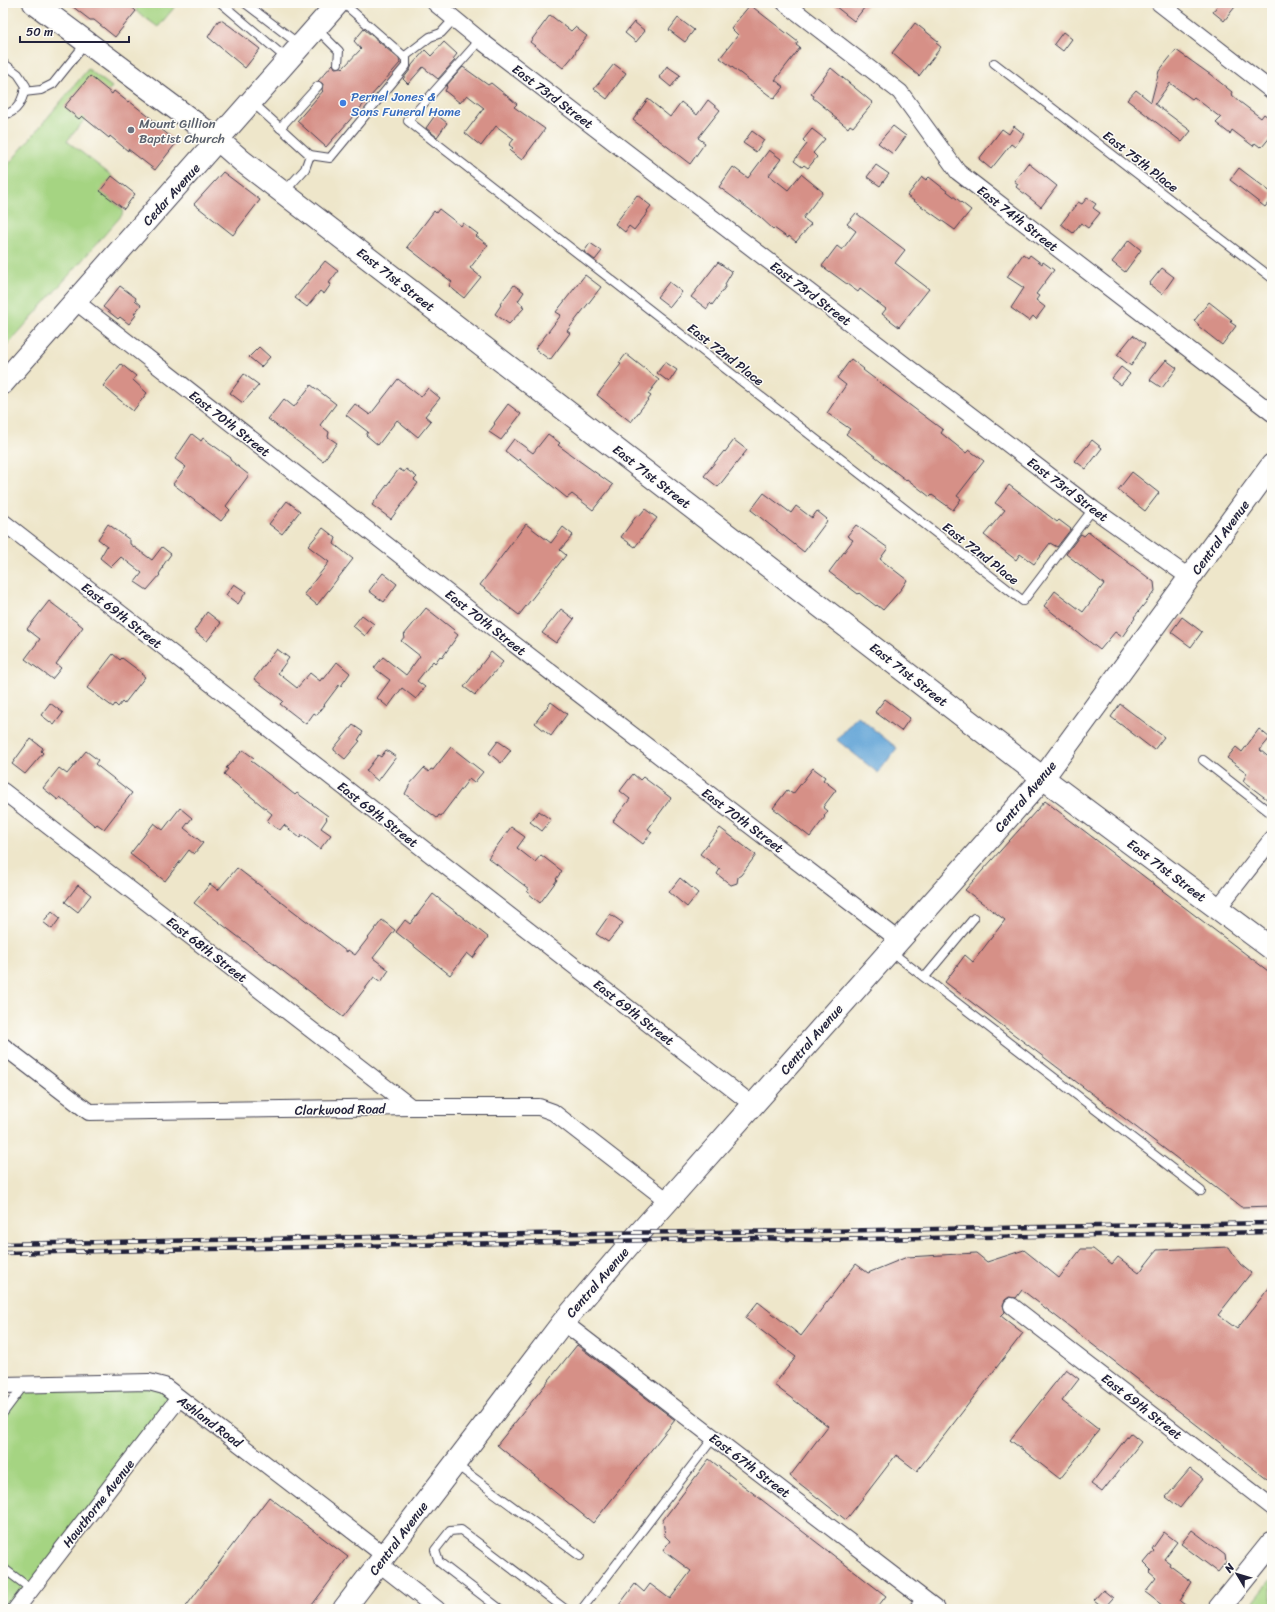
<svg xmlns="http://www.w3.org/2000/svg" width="1275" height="1612" font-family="Sriracha,sans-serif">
	<rect width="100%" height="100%" fill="#fdfcf7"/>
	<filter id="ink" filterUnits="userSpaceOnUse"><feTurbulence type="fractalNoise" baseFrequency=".025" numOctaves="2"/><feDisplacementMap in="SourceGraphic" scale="8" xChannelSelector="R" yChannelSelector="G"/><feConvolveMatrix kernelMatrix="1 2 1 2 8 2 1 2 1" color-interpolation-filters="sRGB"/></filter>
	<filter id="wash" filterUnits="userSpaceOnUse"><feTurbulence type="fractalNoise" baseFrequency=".012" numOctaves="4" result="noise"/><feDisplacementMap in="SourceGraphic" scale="16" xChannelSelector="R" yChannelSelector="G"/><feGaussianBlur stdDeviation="0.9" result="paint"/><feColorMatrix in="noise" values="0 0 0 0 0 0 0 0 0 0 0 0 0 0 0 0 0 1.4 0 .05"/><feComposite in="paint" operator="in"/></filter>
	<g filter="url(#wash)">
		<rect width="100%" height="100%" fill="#eee6ca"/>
		<g fill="#a5d482" stroke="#647b5e">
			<polygon points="137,3 178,3 158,27 136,11"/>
			<polygon points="88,69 112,87 67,141 112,176 101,191 123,210 122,215 3,350 3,171"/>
			<polygon points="149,1382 179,1398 16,1609 3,1609 3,1413 25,1384"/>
			<polygon points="1272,1579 1272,1609 1248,1609"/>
		</g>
		<polygon fill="#63a5d7" stroke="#426489" points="857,716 897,748 878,773 837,740"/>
		<g id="blocks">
			<g fill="#d69087">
				<polygon points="68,3 127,3 136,11 115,37 94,20 90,20"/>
				<polygon points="831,3 868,3 854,21"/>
				<polygon points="1219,3 1238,3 1224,21 1213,12"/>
				<polygon points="750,5 798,42 796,45 800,48 775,80 784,87 774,99 720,58 738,35 731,28"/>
				<polygon points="550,15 571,31 575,27 587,36 577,49 574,55 563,68 530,42"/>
				<polygon points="678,18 694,30 685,42 669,30"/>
				<polygon points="221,20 230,26 260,49 245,68 208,37 218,21"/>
				<polygon points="634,22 645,31 636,42 625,33"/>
				<polygon points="915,23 938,41 936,43 941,47 919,76 892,53"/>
				<polygon points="364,29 399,59 400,63 326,147 297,121 323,91 322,90 323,84 318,81 333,64 335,68 342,67 343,68 361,49 354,41"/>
				<polygon points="1063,32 1072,39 1063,51 1054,44"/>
				<polygon points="444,42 457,54 453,59 455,60 438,79 423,67 408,84 403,79 410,70 412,65 425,50 431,56"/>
				<polygon points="1176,50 1211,75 1232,92 1231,94 1240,102 1261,118 1264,114 1272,120 1272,135 1262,147 1261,146 1260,147 1255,143 1253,146 1232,130 1230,134 1216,123 1221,118 1194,97 1192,99 1170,83 1155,104 1191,131 1182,142 1127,100 1136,90 1151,102 1159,71"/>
				<polygon points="614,64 626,73 607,99 594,89"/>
				<polygon points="667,66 680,75 671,87 659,77"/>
				<polygon points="463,67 488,85 491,83 517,104 514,107 545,129 522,160 510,151 513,148 509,145 514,139 496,126 481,146 465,133 484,108 467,95 460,103 445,91 447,87 446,86"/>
				<polygon points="831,68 873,103 853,127 850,125 848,128 832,115 833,114 813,98 814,96 811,94"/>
				<polygon points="90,76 112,94 114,91 128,102 129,101 157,123 155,124 177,142 155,170 128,149 128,151 110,136 109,138 82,116 79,119 64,107"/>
				<polygon points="648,99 670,117 681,102 697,115 708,100 720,110 698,138 705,143 690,164 633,120"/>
				<polygon points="436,114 447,123 437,137 426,128"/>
				<polygon points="893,126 906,136 893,154 878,143"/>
				<polygon points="1014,126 1024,134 1015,147 1011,144 991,169 979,159 1002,129 1009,134"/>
				<polygon points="812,129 825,139 813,153 817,157 808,168 804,165 802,167 794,161 807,144 803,140"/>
				<polygon points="752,131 764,140 756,152 743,143"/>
				<polygon points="769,150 781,159 769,175 788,190 801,174 823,192 803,218 811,224 796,242 789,236 788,238 774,228 773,229 760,217 719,187 733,167 748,178"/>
				<polygon points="1028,163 1057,186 1041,207 1016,187 1018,184 1014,181"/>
				<polygon points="876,165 889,174 880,186 867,177"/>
				<polygon points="1239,168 1272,193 1272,198 1265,207 1230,180"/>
				<polygon points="223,172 260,200 233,235 194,204"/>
				<polygon points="112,176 135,194 124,209 100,191"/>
				<polygon points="922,177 926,180 929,177 971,210 955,230 907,196"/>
				<polygon points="637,195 651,206 647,211 648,212 634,230 629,226 625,232 615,224"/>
				<polygon points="1087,198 1096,204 1093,208 1100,213 1088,228 1081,223 1073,233 1061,224 1078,202 1082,204"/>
				<polygon points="439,209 461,226 463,223 478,234 476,236 488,245 470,268 481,277 464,298 449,286 452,282 407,247 434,211 436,213"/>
				<polygon points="856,213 905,250 895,263 929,289 899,327 882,314 886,309 860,289 858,292 822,266 837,246 842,250 856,231 847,224"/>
				<polygon points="1129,240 1141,250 1125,272 1112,262"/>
				<polygon points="590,243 602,251 595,260 584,252"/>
				<polygon points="1023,254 1028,258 1030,255 1042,264 1043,262 1054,270 1036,294 1039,296 1036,300 1045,307 1036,319 1033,316 1029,321 1011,308 1024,288 1007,277"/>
				<polygon points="325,261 338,271 329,283 331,284 324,294 320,291 307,307 295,298"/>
				<polygon points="718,262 732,272 725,284 726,286 712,305 710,303 707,309 691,297"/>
				<polygon points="1162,268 1174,277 1162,294 1149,284"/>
				<polygon points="585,275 601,287 567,331 570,333 550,360 535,349 561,315 556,312"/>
				<polygon points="669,282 682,292 670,307 657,297"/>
				<polygon points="514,285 524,292 518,301 523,305 522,307 524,308 509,324 495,314 501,305 500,304"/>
				<polygon points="120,286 136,298 135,300 141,305 134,314 136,315 129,324 120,317 118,319 103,307"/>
				<polygon points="1209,302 1232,320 1230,322 1236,326 1222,345 1198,326 1199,325 1194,321"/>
				<polygon points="1133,335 1145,344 1131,366 1117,355"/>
				<polygon points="259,347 270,357 261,367 249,357"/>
				<polygon points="626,354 659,380 648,394 651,396 631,422 597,395 621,364 619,363"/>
				<polygon points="851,359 864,369 863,370 943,430 941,433 966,453 969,450 984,461 957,496 961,499 953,510 932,495 930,497 907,479 906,480 846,434 850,429 827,413 846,385 837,378"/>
				<polygon points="1166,360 1177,368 1162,388 1150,380"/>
				<polygon points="665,362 677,370 669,382 657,373"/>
				<polygon points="121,364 136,376 133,380 147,393 133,411 103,386"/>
				<polygon points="1121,367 1130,374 1121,385 1112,378"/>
				<polygon points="244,374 259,385 243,403 230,393"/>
				<polygon points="398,379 421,397 428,388 440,398 425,416 431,421 418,437 397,420 378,445 366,435 368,432 346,415 355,404 370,415"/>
				<polygon points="311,385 336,404 320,425 329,432 328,437 337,443 323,461 268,419 284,399 294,407"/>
				<polygon points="508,404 521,414 501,440 489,432 495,424 494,423"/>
				<polygon points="192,434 201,441 203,438 231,458 230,460 249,475 226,506 230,510 221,521 173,484 186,467 175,459"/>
				<polygon points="548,434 560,443 558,445 578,460 613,485 593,510 572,494 567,498 519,459 518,461 505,451 514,439 533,453"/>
				<polygon points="734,440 747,450 718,487 704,476 724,451 725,452"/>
				<polygon points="1092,440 1102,448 1086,469 1075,461"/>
				<polygon points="399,469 404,472 406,469 417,477 414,480 418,483 391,519 372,505"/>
				<polygon points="1132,472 1159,493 1145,511 1118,490"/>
				<polygon points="1009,485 1057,522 1059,520 1071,529 1057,547 1050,543 1034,564 1020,554 1016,560 984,535 1005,510 995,503"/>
				<polygon points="764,493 791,513 796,506 812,518 817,511 827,519 826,520 827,521 804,552 751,510"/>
				<polygon points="287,501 300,511 282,534 269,524"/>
				<polygon points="645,509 657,518 635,547 621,537 637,515 639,516"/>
				<polygon points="108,524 130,540 130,544 152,560 162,547 171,554 162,567 163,568 159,574 160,575 147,590 135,582 142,573 121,557 111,567 100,558 107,546 98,539"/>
				<polygon points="526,524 551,543 563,527 573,535 560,550 566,555 519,615 480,585"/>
				<polygon points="856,525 888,548 880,559 907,580 902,588 883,610 877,605 876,606 859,593 858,594 829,572 853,540 847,536"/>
				<polygon points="323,528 336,538 334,544 353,559 317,605 304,594 329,562 308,546"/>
				<polygon points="1088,532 1154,582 1155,591 1134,617 1135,618 1122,637 1115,632 1100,650 1044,606 1055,591 1083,612 1104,584 1066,554 1081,534 1084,536"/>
				<polygon points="383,573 397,584 384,602 369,591"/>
				<polygon points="234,584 246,592 238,604 226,595"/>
				<polygon points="49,601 83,627 56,664 61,668 52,679 25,659 40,639 27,629"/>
				<polygon points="426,608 454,630 453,631 458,635 442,658 440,656 435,663 433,661 417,681 425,687 416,699 402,688 388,707 377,698 390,680 374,668 383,657 406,675 420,656 401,641 405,636 404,635"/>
				<polygon points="561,609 574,619 556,643 542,633"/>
				<polygon points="207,612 221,623 207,641 194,631"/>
				<polygon points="362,615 374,624 365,636 353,626"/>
				<polygon points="1182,617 1202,632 1191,647 1171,632"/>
				<polygon points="277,649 289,658 278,673 297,688 310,673 320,681 322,678 324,679 337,662 350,673 341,686 339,685 324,705 325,705 317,715 314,713 306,724 280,704 283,701 254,679"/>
				<polygon points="491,652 503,662 475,695 464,687"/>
				<polygon points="113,654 120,660 122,658 142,673 141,674 145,677 124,704 122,702 118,707 115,704 113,707 87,688"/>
				<polygon points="885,699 910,718 901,731 875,712"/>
				<polygon points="551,702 567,714 551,736 535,723"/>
				<polygon points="50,703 63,713 54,725 41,715"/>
				<polygon points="1120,704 1164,737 1154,750 1111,717"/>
				<polygon points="353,725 363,732 358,740 360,741 345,759 334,750 334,748"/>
				<polygon points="1259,729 1270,738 1260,750 1272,760 1272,803 1243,781 1247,773 1227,758 1236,747 1242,752"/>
				<polygon points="31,739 43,748 41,751 43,753 25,774 12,764 28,742 29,742"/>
				<polygon points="498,741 511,750 501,763 489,753"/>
				<polygon points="451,747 483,772 474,783 469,779 441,816 439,815 437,818 405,794 410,784 424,768 429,772 431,769 433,770"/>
				<polygon points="243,750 254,758 251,761 271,776 295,795 297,793 328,816 326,818 327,819 321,828 331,835 320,849 302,835 300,838 284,825 280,830 276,828 267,821 272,814 224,774 228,769 226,768"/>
				<polygon points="386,750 396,757 378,781 366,771 378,755 381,757"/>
				<polygon points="86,751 98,760 95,764 132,793 104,829 97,824 95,826 60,797 58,800 43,788 59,768 67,774"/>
				<polygon points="813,768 825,777 823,780 836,790 823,807 828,811 824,816 825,817 810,837 773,808 787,790 793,794"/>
				<polygon points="633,774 640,780 643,777 671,798 648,829 652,832 643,844 613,821 630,799 620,791"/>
				<polygon points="1045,801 1272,974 1272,1206 1241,1207 945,982 965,955 973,962 1005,920 965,890"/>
				<polygon points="180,808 192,818 184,828 203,843 194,854 189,850 165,881 130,854 154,823 163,830"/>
				<polygon points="539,811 551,820 542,831 530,822"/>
				<polygon points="511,827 525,837 517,848 535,862 541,855 562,871 556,879 557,880 540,903 527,892 529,889 488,858"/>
				<polygon points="720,828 756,855 741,875 738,877 737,883 731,885 717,874 720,869 700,854"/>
				<polygon points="237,868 347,952 348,950 355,955 382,920 395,930 373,958 389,970 381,982 374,977 343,1017 194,903 210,884 218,890"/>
				<polygon points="680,878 698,893 687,907 669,892"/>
				<polygon points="78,885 91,895 78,912 65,902"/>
				<polygon points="433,894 488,937 473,958 467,953 450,975 396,932 405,920 410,924"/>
				<polygon points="52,911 60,918 52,929 43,922"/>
				<polygon points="610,914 623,923 608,942 596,934"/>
				<polygon points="1229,1247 1240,1264 1251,1273 1218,1315 1237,1329 1272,1284 1272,1483 1022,1290 1016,1298 1009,1297 1005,1300 1003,1305 1005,1312 1001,1316 1023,1333 917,1471 896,1455 846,1520 790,1476 828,1426 774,1385 796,1357 745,1318 758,1302 801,1336 856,1264 868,1273 907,1257 976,1253 987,1262 1024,1250 1059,1278 1081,1249 1093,1249 1112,1264 1118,1257 1139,1273 1157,1250"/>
				<polygon points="577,1345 675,1420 593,1523 497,1445"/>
				<polygon points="1066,1369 1079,1379 1062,1401 1099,1430 1060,1479 1010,1440"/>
				<polygon points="1130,1433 1141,1442 1102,1492 1091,1484"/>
				<polygon points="709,1459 886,1596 876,1609 616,1609 635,1584 644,1592 650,1584 670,1599 691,1571 663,1550 670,1541 665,1536 663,1520"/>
				<polygon points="1190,1469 1203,1479 1180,1508 1166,1497"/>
				<polygon points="269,1497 348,1557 309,1609 184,1609"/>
				<polygon points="1192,1530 1225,1555 1226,1562 1218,1572 1181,1544"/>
				<polygon points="1164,1532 1177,1542 1164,1559 1170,1563 1169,1565 1192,1582 1180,1601 1190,1609 1167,1609 1145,1592 1156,1578 1149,1572 1151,1570 1144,1563 1154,1551 1152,1549"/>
				<polygon points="1103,1590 1113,1598 1104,1608 1094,1600"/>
			</g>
		</g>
	</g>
	<g filter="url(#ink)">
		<use href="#blocks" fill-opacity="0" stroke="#413f50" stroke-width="1"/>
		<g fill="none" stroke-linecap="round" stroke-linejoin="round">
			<g stroke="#413f50" stroke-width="10">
				<g id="lane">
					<polyline points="221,3 287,59"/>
					<polyline points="245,3 300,45"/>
					<polyline points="317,29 339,51 338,63"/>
					<polyline points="480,40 408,121 1023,601 1093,509"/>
					<polyline points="404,57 430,37 441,33 454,19"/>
					<path d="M3,63L18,74L26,86C22,100 19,112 3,115"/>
					<polyline points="994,63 1272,278"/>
					<polyline points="24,92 41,90 53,84 86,43"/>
					<polyline points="252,102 310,155 330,158 406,66 406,58 343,3"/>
					<polyline points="280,128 318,86"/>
					<polyline points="284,192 305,169 310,155"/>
					<polyline points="1203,760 1272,814"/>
					<polyline points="890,951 1201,1191"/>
					<polyline points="925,977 974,918"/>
					<polyline points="3,1413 24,1385"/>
					<polyline points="455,1464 580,1556"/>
					<polyline points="3,1568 31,1589"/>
					<polyline points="500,1609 439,1562 435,1550 450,1531 461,1530 565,1609"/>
					<polyline points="582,1609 714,1437"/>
					<polyline points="912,1609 922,1597"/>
				</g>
			</g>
			<g stroke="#413f50" stroke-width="18">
				<g id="street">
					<polyline points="435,3 480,40 1093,509 1190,578"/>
					<polyline points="785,3 900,92 958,172 1272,413"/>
					<polyline points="1159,3 1272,91"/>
					<polyline points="75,301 475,614 899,940"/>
					<polyline points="3,522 753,1105"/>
					<polyline points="3,791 411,1107"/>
					<polyline points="1218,908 1272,839"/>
					<polyline points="3,1046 89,1112 411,1107 539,1107 553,1112 668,1201"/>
					<polyline points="1012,1306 1272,1507"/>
					<polyline points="563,1322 937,1609"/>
					<polyline points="3,1385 149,1382 164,1386 384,1555"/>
					<polyline points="378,1563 437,1609"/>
					<polyline points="16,1609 179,1398"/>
				</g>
			</g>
			<g stroke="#413f50" stroke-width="24">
				<g id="secondary">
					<polyline points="34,3 218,140 242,161 1043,778 1272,949"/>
					<polyline points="3,383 338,3"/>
					<polyline points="344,1609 563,1322 628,1246 1043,778 1272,465"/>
					<polyline points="1219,1609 1272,1543"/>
				</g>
			</g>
			<use href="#lane" stroke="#fff" stroke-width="8"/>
			<use href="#street" stroke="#fff" stroke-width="16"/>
			<use href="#secondary" stroke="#fff" stroke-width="22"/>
			<g stroke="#22223b" stroke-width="4.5">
				<g id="rail">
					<polyline points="3,1244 583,1233 819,1231 1272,1223"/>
					<polyline points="3,1253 760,1238 816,1240 1272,1232"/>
				</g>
			</g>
			<use href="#rail" stroke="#fdfcf7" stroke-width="3" stroke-dasharray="9" stroke-linecap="butt"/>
		</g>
	</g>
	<circle fill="#3f7fe0" stroke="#fdfcf7" stroke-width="1.5" cx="343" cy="103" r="4"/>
	<circle fill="#6b7280" stroke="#fdfcf7" stroke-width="1.5" cx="131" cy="130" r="4"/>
	<g text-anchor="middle" stroke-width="3" stroke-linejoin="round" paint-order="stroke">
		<g font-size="13" fill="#366cbe" stroke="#fdfcf7" text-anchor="start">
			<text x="351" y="101">Pernel Jones &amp;<tspan x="351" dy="15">Sons Funeral Home</tspan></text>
		</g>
		<g font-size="13" fill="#22223b" stroke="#fdfcf7">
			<text transform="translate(553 96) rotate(37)" y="5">East 73rd Street</text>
			<text transform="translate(1141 161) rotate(38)" y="5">East 75th Place</text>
			<text transform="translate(171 194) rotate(-48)" y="5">Cedar Avenue</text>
			<text transform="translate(1018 218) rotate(38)" y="5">East 74th Street</text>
			<text transform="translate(396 279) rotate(38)" y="5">East 71st Street</text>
			<text transform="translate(811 293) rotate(37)" y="5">East 73rd Street</text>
			<text transform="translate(726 354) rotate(38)" y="5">East 72nd Place</text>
			<text transform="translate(230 423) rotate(38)" y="5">East 70th Street</text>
			<text transform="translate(652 476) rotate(38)" y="5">East 71st Street</text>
			<text transform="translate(1068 489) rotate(37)" y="5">East 73rd Street</text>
			<text transform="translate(1220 537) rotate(-54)" y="5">Central Avenue</text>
			<text transform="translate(981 553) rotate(38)" y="5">East 72nd Place</text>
			<text transform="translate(122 615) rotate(38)" y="5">East 69th Street</text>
			<text transform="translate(486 622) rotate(38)" y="5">East 70th Street</text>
			<text transform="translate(909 674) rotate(38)" y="5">East 71st Street</text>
			<text transform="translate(1025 796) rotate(-50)" y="5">Central Avenue</text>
			<text transform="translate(378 814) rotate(38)" y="5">East 69th Street</text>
			<text transform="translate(743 820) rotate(37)" y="5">East 70th Street</text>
			<text transform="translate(1167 870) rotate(37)" y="5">East 71st Street</text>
			<text transform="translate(207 949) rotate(38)" y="5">East 68th Street</text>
			<text transform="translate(634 1012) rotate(38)" y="5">East 69th Street</text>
			<text transform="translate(811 1039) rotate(-49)" y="5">Central Avenue</text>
			<text transform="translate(340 1109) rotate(-1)" y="5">Clarkwood Road</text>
			<text transform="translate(597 1282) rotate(-49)" y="5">Central Avenue</text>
			<text transform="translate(1142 1406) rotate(38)" y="5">East 69th Street</text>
			<text transform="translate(210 1421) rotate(37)" y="5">Ashland Road</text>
			<text transform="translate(750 1465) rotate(37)" y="5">East 67th Street</text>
			<text transform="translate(98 1503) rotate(-52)" y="5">Hawthorne Avenue</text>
			<text transform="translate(398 1538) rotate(-53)" y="5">Central Avenue</text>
		</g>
		<g font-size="13" fill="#5b616d" stroke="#fdfcf7" text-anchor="start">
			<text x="139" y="128">Mount Gillion<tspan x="139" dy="15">Baptist Church</tspan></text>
		</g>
	</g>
	<rect width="1275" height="1612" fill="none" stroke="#fdfcf7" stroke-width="16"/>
	<g transform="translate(1237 1574) rotate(308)" stroke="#fdfcf7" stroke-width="3" paint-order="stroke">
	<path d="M0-3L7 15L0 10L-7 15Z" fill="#22223b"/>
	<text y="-6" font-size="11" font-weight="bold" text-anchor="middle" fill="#22223b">N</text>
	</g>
	<path d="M20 36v6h109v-6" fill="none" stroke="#22223b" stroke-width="2"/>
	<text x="26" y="36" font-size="12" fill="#22223b" stroke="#fdfcf7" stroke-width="3" paint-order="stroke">50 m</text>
</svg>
